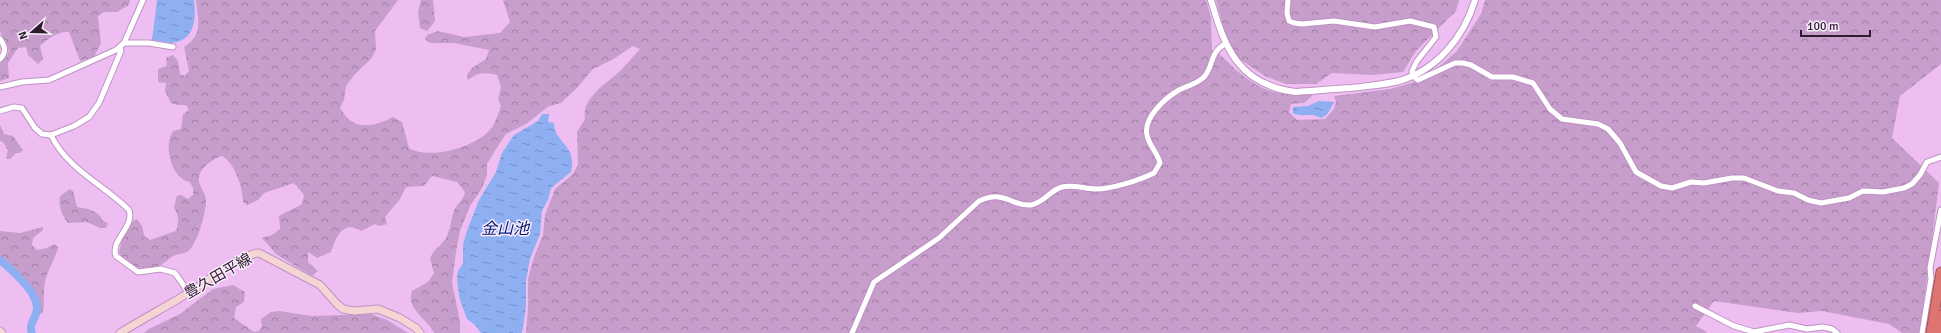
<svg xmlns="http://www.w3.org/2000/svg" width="1941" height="333" font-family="Signika,'Noto Sans JP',sans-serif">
	<defs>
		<pattern id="forest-crowns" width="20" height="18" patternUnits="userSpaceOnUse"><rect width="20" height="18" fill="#c69dcb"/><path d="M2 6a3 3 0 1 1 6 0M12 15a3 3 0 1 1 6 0" fill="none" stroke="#a17fa5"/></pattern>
		<pattern id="water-ripples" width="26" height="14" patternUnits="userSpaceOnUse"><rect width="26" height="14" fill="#8eb0f3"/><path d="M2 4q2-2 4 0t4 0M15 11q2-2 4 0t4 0" fill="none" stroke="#748ec5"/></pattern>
	</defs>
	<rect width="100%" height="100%" fill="#eebef3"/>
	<g fill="url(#forest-crowns)">
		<path d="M0,0H130L129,5L117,12H104L98,16L101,43L94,57L80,61L69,32C58,31 49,38 40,46L43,59L38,64L28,55L26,47L18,48L8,63L9,78L0,81V63C19,49 1,43 0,29C0,20 0,10 0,0Z"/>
		<path d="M196,0H398L375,31L376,50L371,59L355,74L346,86L344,100L340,108C353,131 372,128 393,117L402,122L409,148C428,160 473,148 489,131C495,125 498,114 501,106L498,99L501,87L497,75C485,72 478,72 468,80L467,75L472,68L486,59L489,50L454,43H430L425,39L427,35L438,31L464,37L500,33L510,22L503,0H1206L1211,18L1212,50C1223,55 1227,62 1236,70C1265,94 1276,94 1313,95L1304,103L1291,104L1289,112L1297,120L1325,119L1334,109L1336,102L1334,96L1390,89L1425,79L1457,51L1481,14L1485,0H1941V64L1900,96L1892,138L1939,183L1920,333H1902L1889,324L1822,311L1798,313L1714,301L1696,326L1707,332L1706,333H526L528,309V279L534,257L543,235L545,215L555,189L573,174L578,164L577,132L585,119C581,96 610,82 623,68C629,62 634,55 640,49L633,46L612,60L593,69L577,88L561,103L549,106L526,124L506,134L496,149L487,164V175L482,188L470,206L460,231L456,252L452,283L460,321V333H434C427,318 406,310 412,291L428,282L434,273L430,258C434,249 441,246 446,238C451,229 451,217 455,208C459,202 464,199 465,192L457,182L432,176L424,186L406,187L400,199L385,217L387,224L380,226L375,224L361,231C344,219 335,238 331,252L317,258L308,252V262L318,271L312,276L276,254L262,238L272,235L280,229L279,216L302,204L304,195L294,183L264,193L258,200L247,205L243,202C243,188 235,163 222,156C213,159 200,167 199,178C198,187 206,192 206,201C206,212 197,246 187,252C182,254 175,254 170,258C160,266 160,267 146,268C134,269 124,261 119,252L122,240L134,220L137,219L142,226L144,236L150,240L176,231C179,222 179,216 174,207L177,196L181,195L188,199L193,195V188L190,182C171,179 163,145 173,131L181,129L183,114L189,110L186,105H178L171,103L165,91L166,83L158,82V69L167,66L166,58L173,55L178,61L180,74L185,76L189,71L184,47C204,34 198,21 196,0Z"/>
		<polygon points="421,0 433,0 435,21 427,31 420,28 418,12"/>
		<polygon points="1216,0 1459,0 1456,11 1416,51 1403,72 1372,75 1332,73 1316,84 1286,84 1265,76 1238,58 1226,37"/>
		<polygon points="0,125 4,134 13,136 23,150 20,153 16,153 10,159 6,159 8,150 3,142 0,141"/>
		<path d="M70,189L73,191L77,207C89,209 98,210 103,221L108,223L106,228H100L87,222L68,223C62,216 58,206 60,196Z"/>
		<path d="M43,227V230L33,238L32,245L37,250L47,248L54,244L58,247C57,255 47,271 45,282C43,292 45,306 42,314L40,313C37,288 19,271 0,256V231L20,233Z"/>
		<polygon points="233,285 245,292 244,302 236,307 234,318 254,332 259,331 262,326 261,319 271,312 279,311 311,316 371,314 387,320 408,333 144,333 149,329 180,314 213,289"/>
	</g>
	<g fill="url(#water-ripples)">
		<path d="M157,0H194C196,15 196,37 177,42C169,44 159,41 152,40Z"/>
		<path d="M1319,101L1334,102C1330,109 1329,115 1321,118C1310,112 1302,118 1293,113V107L1308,106Z"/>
		<path d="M542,114H549L548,122L554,123C553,141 578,146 571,172L551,188L548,200L542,211L540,234L530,259L526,281V307L522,333H481L475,325L467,319L460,300L458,289L457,275L459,269L463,264V244L468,228L479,200L496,172L502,153L514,135L538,121Z"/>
	</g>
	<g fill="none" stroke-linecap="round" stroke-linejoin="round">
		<path stroke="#8eb0f3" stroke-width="8" d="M0,260C12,270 38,293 37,309C36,319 28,324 32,333"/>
		<g stroke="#bf91c4" stroke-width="7">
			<g id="minor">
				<polyline points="1288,0 1287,13 1289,21 1294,23 1302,24 1334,21 1375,27 1410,21 1434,27 1436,37 1417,61 1412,71 1413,76 1418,80 1455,63 1463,63 1471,65 1492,77 1513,77 1533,83 1550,109 1562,119 1598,124 1608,129 1620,143 1636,172 1661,186 1672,188 1691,182 1704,183 1732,178 1744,178 1778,191 1794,193 1808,200 1821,203 1849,198 1863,191 1883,192 1904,188 1912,184 1920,175 1927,162 1941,157"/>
				<path d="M0,39C5,46 7,52 0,59"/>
				<polyline points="124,43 149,43 173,47"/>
				<polyline points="0,87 22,82 49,80 116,50 124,43 143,0"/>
				<polyline points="0,111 14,107 22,108 35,128 42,134 51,135 74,126 89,117 99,103 121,51 120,47"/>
				<path d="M51,135C67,169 104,185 129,210C135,227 110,240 116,256L138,272L161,269L175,273L189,293"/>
				<polyline points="1695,306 1734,326 1754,332 1789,325 1807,329 1823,327 1832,329 1837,333"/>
				<path d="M852,333L874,282L939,238L979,201C1006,189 1011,207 1031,205C1044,203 1050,190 1062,187C1073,184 1085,189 1096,189C1112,189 1140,180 1154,173L1160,163C1158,153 1149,146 1147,135C1143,118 1165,98 1179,90C1187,86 1197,84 1204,77C1214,66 1209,53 1225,44"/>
				<polyline points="1922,333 1931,279 1930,268 1941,210"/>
			</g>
		</g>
		<g stroke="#bf91c4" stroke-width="8">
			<path id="tertiary" d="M1211,0C1225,49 1239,85 1296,92C1314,91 1332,89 1351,88C1367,86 1383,85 1399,81C1437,70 1464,37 1475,0"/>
		</g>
		<g stroke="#bf91c4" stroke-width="9">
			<g id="secondary">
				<polyline points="0,331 2,333"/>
				<path d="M120,333C143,319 167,306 190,292C206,282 241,254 259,253L320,285L337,304L343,309L354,311L378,309L400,318L416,328L420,333"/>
			</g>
		</g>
		<g stroke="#a05559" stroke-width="11">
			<g id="motorway">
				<polyline points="1931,333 1941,272"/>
				<polyline points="1938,333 1941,315"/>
			</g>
		</g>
		<use href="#minor" stroke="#fff" stroke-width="5"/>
		<use href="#tertiary" stroke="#fff" stroke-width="6"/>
		<use href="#secondary" stroke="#f5d5d4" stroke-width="7"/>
		<use href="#motorway" stroke="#de7470" stroke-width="9"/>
	</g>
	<g text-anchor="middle" stroke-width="3" stroke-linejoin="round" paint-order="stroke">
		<g font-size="15" fill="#2d1b2f" stroke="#fbecfc">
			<text transform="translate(218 276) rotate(-30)" y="5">豊久田平線</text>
		</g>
		<g font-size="16" font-style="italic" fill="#001876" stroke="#fbecfc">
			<text x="505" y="234">金山池</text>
		</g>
	</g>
	<g transform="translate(32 32) rotate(250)" stroke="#fbecfc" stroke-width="3" paint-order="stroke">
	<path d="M0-3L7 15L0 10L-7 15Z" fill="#2d1b2f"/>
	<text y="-6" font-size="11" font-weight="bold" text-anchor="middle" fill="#2d1b2f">N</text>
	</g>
	<path d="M1801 30v6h69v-6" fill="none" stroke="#2d1b2f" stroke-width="2"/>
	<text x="1807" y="30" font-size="12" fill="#2d1b2f" stroke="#fbecfc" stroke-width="3" paint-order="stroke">100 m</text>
</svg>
